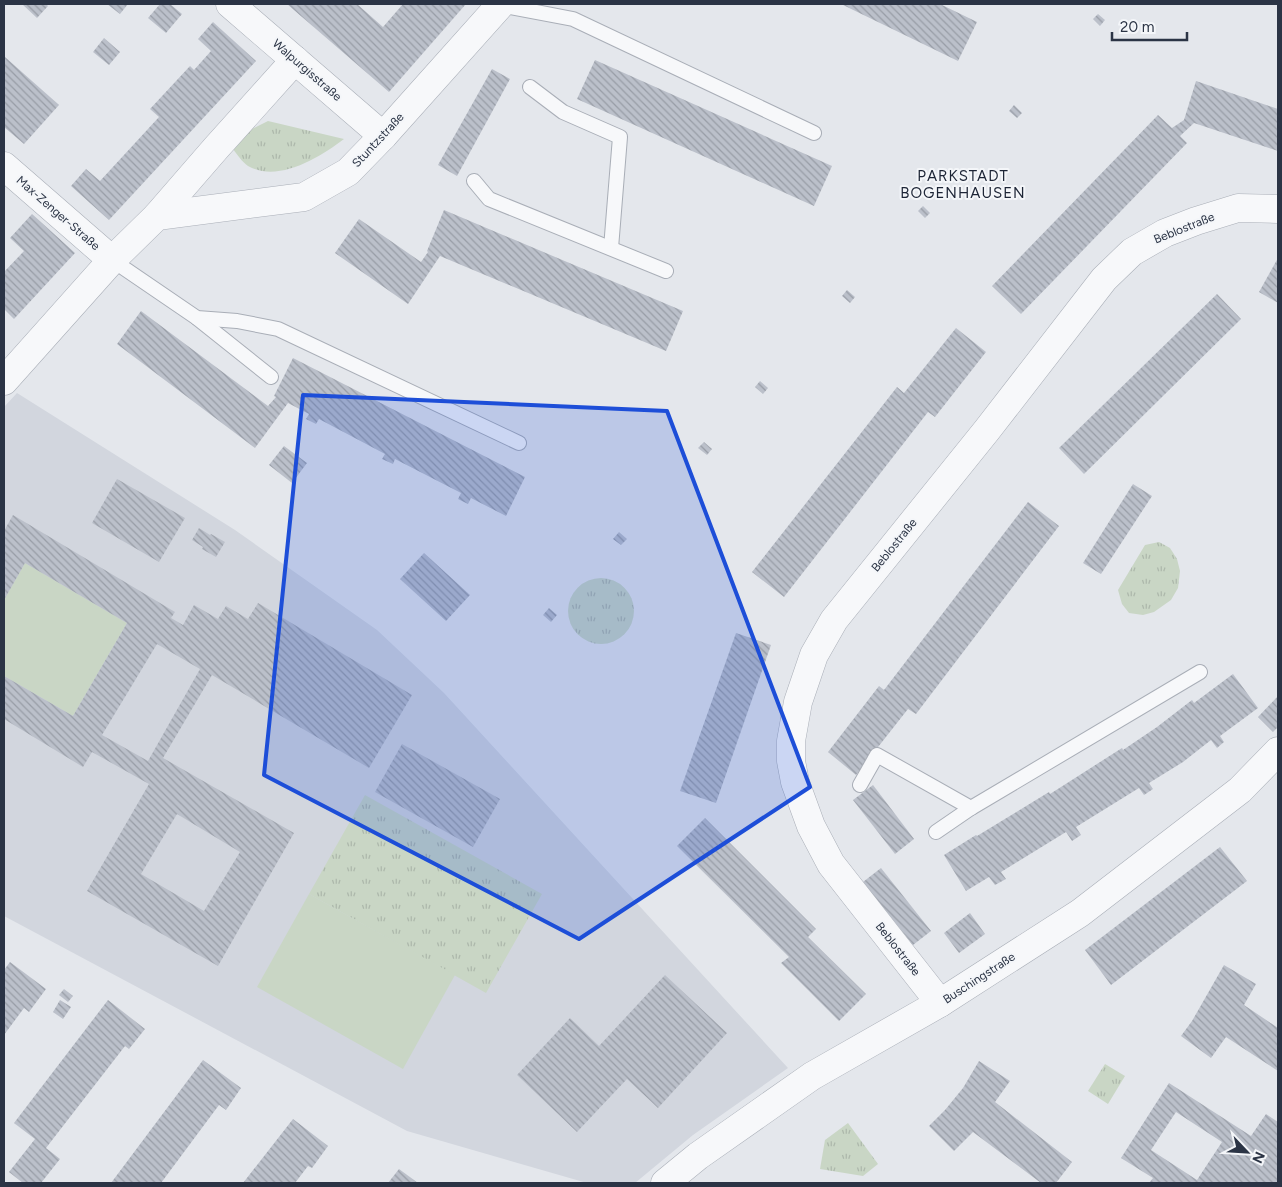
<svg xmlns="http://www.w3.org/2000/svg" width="1282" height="1187" font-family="Figtree,sans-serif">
	<defs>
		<pattern id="grass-tufts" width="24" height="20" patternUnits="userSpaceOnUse" patternTransform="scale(1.25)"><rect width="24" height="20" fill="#c9d6c5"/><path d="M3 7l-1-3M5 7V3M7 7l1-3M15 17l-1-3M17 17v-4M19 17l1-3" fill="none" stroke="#adb8ab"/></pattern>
		<pattern id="building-back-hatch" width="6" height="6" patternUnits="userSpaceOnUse" patternTransform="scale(1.25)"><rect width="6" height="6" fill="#bbc0ca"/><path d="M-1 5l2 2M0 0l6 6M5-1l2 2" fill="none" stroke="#989da6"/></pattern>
	</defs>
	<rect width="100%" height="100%" fill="#e4e7ec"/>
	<polygon fill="#d2d6de" points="17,393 235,530 377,630 444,693 788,1068 693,1135 635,1183 587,1183 407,1131 4,916 4,407"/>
	<g fill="url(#grass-tufts)">
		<path d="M268,121L344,139C319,158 278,183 248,166C242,162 237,154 232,148L242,134Z"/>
		<polygon points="1159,542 1170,548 1177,559 1180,571 1178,588 1171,600 1154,612 1143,615 1129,613 1122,604 1118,590 1145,545"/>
		<circle cx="601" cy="611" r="33"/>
		<polygon points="365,795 542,894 486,993 309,894"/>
		<polygon points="1105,1064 1125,1076 1108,1104 1088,1091"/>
		<polygon points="848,1123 878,1164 863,1176 820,1169 825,1140"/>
	</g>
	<g fill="#c9d6c5">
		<polygon points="25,563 127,623 73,716 4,676 4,600"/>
		<polygon points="309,894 455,975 403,1069 257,987"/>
	</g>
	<g fill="url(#building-back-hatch)" fill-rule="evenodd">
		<polygon points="22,4 46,4 48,6 37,18"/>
		<polygon points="107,4 128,4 120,14"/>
		<polygon points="160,4 170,4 182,14 166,33 148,18"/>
		<polygon points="287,4 357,4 383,27 403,4 466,4 389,92"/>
		<polygon points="841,4 940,4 977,22 958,61"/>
		<polygon points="1098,14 1105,20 1100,26 1093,19"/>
		<polygon points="213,22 256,61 109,220 71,186 86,169 100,181 159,117 150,109 190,66 194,70 211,51 198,39"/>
		<polygon points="104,38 120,52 109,65 93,52"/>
		<polygon points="5,57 59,105 24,144 4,127 4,59"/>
		<polygon points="595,60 832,166 814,206 577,99"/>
		<polygon points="492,69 510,79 457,176 438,165"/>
		<polygon points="1196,81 1278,109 1278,151 1194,123 1180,136 1187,143 1021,314 992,286 1158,115 1172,128 1184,120"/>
		<polygon points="1014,105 1022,113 1017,118 1009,111"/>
		<polygon points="923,206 930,213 925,218 918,211"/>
		<polygon points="444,210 683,311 666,351 440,256 408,304 335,253 359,219 421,262 428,252 427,251"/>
		<polygon points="32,214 75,253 14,319 4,309 4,272 24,251 10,238"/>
		<polygon points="1278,258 1278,303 1259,292"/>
		<polygon points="847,290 855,297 850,303 842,296"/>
		<polygon points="1217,294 1241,319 1084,474 1059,448"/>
		<polygon points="141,311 268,406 276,397 274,396 293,358 525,477 506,516 471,498 468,504 458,499 461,493 395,459 393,464 382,459 385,454 319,419 316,424 306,419 309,414 288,403 255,448 117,344"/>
		<polygon points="956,328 986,352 935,417 928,412 784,597 752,572 897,387 904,393"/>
		<polygon points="760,381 768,388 763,394 755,387"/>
		<polygon points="704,442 712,449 707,455 698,448"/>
		<polygon points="284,446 307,463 292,483 269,465"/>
		<polygon points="117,479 185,518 159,562 92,523"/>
		<polygon points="1133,484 1152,496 1101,574 1083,563"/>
		<polygon points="1028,502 1059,526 916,714 908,709 856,775 828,752 879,686 884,690"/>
		<path d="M13,515L175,612L171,618L183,625L194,605L218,619L226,606L248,619L258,603L412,695L369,768L212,675L163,758L294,833L218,966L87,891L149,784L92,752L83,767L4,719V676L73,716L127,623L25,563L4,600V531ZM157,644L200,669L148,761L102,735ZM177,814L240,852L204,911L141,874Z"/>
		<polygon points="199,528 210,535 211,534 225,542 216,557 202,549 203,547 192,540"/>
		<polygon points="619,532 627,539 621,545 613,539"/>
		<polygon points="424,553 470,595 446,621 400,579"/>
		<polygon points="549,608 557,615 551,622 543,615"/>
		<polygon points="736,633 771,645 716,803 680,791"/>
		<polygon points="1233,674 1258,708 1220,736 1224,742 1217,748 1211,740 1183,762 1149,783 1153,789 1144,795 1139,788 1076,827 1081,835 1072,841 1066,832 1001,872 1006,879 995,885 989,877 966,891 944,855 976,835 977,836 1049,792 1050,794 1122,748 1123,750 1157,727 1192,700 1194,703"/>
		<polygon points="1278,696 1278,727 1273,732 1258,717"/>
		<polygon points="402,744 500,799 473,847 375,792"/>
		<polygon points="873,785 914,839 895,854 853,800"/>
		<polygon points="705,818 816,929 808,937 866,994 839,1021 781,963 789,957 677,846"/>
		<polygon points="1220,847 1247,881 1111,985 1085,950"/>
		<polygon points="881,868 931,931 913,945 863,882"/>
		<polygon points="970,913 985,934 959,953 944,933"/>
		<polygon points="10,962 46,989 29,1012 24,1008 4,1035 4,970"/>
		<polygon points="1224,965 1256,984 1244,1005 1278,1028 1278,1071 1226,1037 1211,1058 1181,1036 1192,1021"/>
		<polygon points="665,975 727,1033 658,1108 627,1079 577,1132 517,1075 570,1018 599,1046"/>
		<polygon points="64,989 73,996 68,1002 59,995"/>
		<polygon points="60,1000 71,1007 63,1019 53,1012"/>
		<polygon points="108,1000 145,1029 129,1049 125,1046 46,1148 60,1159 41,1183 23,1183 9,1172 35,1139 14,1123"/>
		<polygon points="203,1060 241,1088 226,1110 219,1105 161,1183 111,1183"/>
		<polygon points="979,1061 1010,1081 995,1102 1072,1162 1056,1183 1041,1183 973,1132 954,1151 929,1126 945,1110 963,1088"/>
		<path d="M1169,1083L1251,1136L1266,1114L1278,1122V1183H1149L1153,1178L1121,1158ZM1176,1112L1222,1142L1197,1180L1151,1150Z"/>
		<polygon points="293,1119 328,1146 312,1168 308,1166 295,1183 243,1183"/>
		<polygon points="399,1169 418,1183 388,1183"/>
	</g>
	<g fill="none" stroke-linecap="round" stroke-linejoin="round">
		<g stroke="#a9aeb7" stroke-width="16">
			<g id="service">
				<polyline points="500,5 573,19 814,133"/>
				<polyline points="530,87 563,112 620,137 611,248"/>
				<polyline points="474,181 489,199 666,271"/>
				<polyline points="112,260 197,318 237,321 278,329 519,443"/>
				<polyline points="197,318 271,377"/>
				<polyline points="860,785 877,755 971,808"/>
				<polyline points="936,832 971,808 1200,672"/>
			</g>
		</g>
		<g stroke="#a9aeb7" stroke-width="29">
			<g id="minor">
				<polyline points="230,4 383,136"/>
				<polyline points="4,166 112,260"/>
				<polyline points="157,216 216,148 295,60"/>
				<polyline points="4,381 112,260 157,216 304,197 348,172 383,136 501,4"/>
				<polyline points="940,1003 831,864 811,826 795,782 791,761 791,741 798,702 814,655 834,620 987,430 1104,279 1132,252 1165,233 1196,221 1238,208 1278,209"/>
				<polyline points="665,1183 698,1156 812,1076 940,1003 1080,913 1240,790 1278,751"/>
			</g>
		</g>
		<use href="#service" stroke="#f7f8fa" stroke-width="14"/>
		<use href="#minor" stroke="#f7f8fa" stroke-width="28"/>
	</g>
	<path fill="#1d4ed8" fill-opacity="0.2" stroke="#1d4ed8" stroke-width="4" stroke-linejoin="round" d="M303,395L667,411L810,787L579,939L264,775Z"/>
	<g text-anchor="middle" stroke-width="4" stroke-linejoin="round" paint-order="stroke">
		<g font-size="12" fill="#2b3445" stroke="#f4f6f9">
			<text transform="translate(307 70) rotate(41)" y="4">Walpurgisstraße</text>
			<text transform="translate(378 140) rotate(-47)" y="4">Stuntzstraße</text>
			<text transform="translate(58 213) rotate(41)" y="4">Max-Zenger-Straße</text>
			<text transform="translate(1184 228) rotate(-22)" y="4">Beblostraße</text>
			<text transform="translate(894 545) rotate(-51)" y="4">Beblostraße</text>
			<text transform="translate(898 949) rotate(52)" y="4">Beblostraße</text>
			<text transform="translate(979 978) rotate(-33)" y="4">Buschingstraße</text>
		</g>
		<g font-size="15" letter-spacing="1" fill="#1d2536" stroke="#f4f6f9">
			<text x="963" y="181">PARKSTADT<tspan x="963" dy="17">BOGENHAUSEN</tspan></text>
		</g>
	</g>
	<rect width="1282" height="1187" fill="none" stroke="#2b3445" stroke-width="10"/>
	<g transform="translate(1247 1152) rotate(115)" stroke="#f4f6f9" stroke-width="4" paint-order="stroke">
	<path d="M0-4L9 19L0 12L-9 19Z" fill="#2b3445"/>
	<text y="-8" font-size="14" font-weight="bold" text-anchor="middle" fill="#2b3445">N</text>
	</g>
	<path d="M1112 32v8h75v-8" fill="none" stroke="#2b3445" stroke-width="2.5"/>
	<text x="1120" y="32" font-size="15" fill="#2b3445" stroke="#f4f6f9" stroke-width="4" paint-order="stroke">20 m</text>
</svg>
